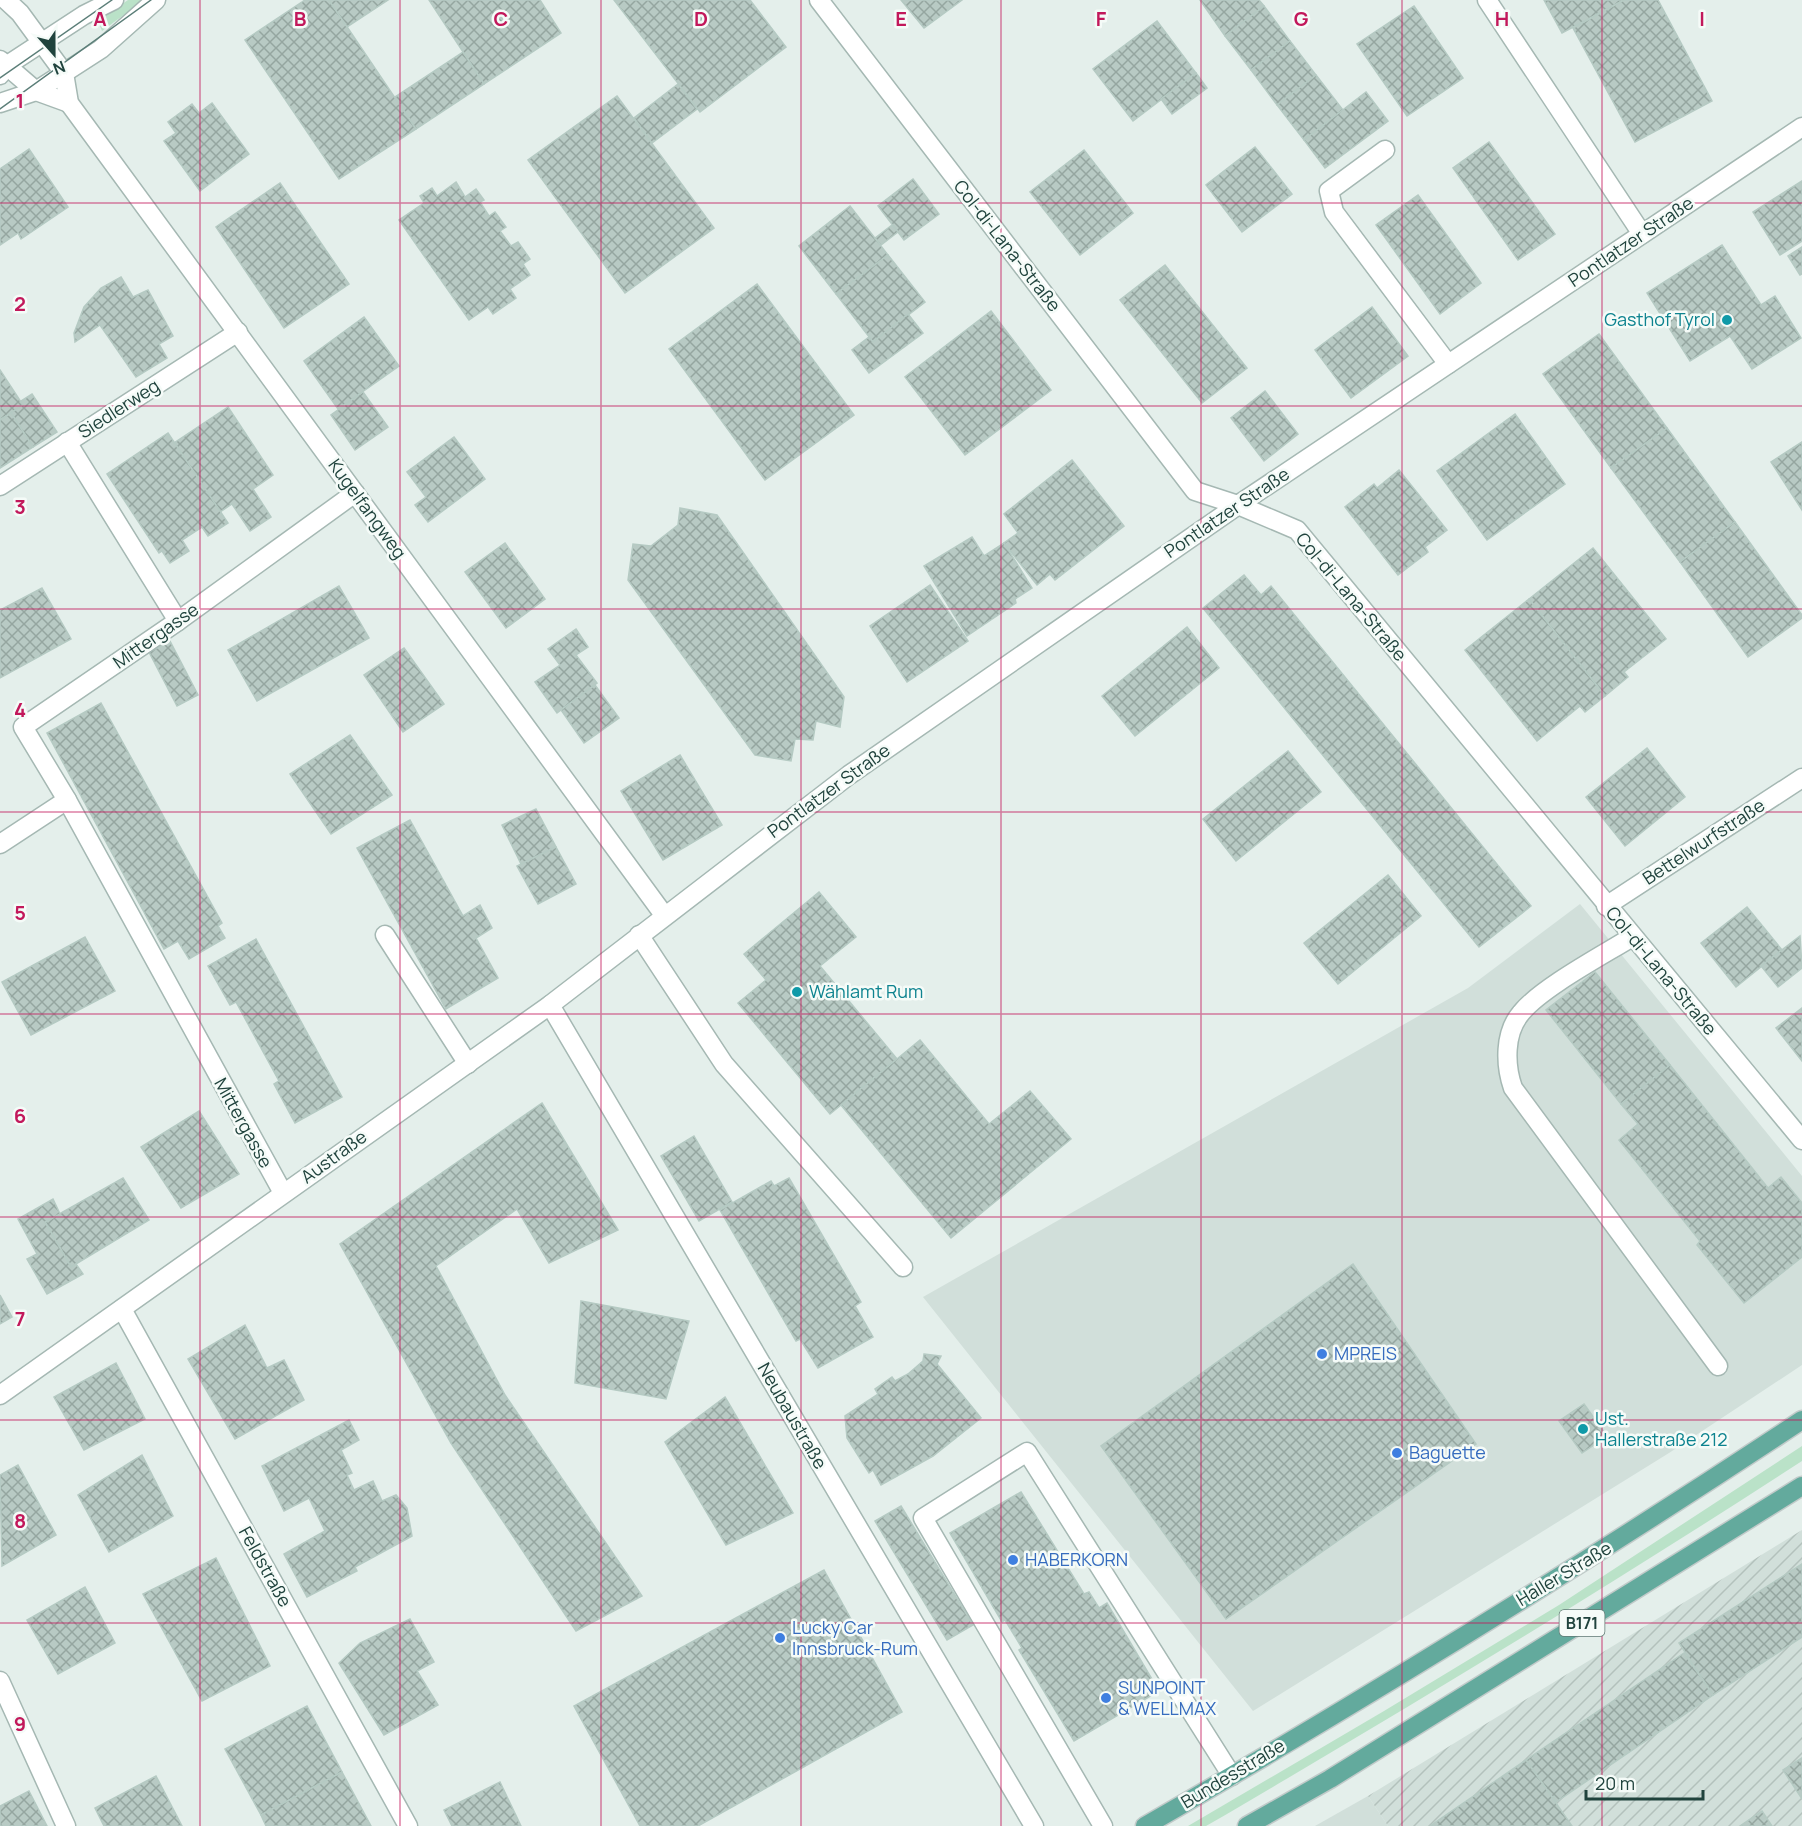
<svg xmlns="http://www.w3.org/2000/svg" width="1802" height="1826" font-family="Manrope,sans-serif">
	<defs>
		<pattern id="industrial-furrows" width="10" height="10" patternUnits="userSpaceOnUse" patternTransform="scale(1.5)"><rect width="10" height="10" fill="#d1dfda"/><path d="M-1 1l2-2M0 10L10 0M9 11l2-2" fill="none" stroke="#b3c1bc"/></pattern>
		<pattern id="building-cross-hatch" width="8" height="8" patternUnits="userSpaceOnUse" patternTransform="scale(1.5)"><rect width="8" height="8" fill="#b8cac4"/><path d="M0 0l8 8M0 8l8-8" fill="none" stroke="#95a6a0"/></pattern>
	</defs>
	<rect width="100%" height="100%" fill="#e4efeb"/>
	<g fill="#d1dfda">
		<polygon points="1580,904 1802,1176 1802,1365 1669,1453 1253,1711 923,1297 1468,988"/>
		<polygon points="1368,1796 1388,1826 1315,1826"/>
	</g>
	<polygon fill="url(#industrial-furrows)" points="1802,1530 1802,1826 1388,1826 1368,1796"/>
	<g fill="#bae2c8">
		<polygon points="128,0 144,0 102,31 98,21"/>
		<path d="M1802,1446V1461C1613,1584 1421,1700 1227,1814L1206,1826H1188L1384,1711L1559,1605Z"/>
	</g>
	<g fill="url(#building-cross-hatch)" stroke="#b5cac3" stroke-width="1.5">
		<polygon points="305,0 329,0 416,129 339,179 245,40"/>
		<polygon points="329,0 388,0 347,27"/>
		<polygon points="429,0 540,0 561,33 484,84"/>
		<polygon points="614,0 750,0 786,47 700,112"/>
		<polygon points="901,0 962,0 924,28"/>
		<polygon points="1200,0 1259,0 1264,6 1225,36"/>
		<polygon points="1544,0 1624,0 1562,33"/>
		<polygon points="1624,0 1658,0 1712,101 1635,142 1573,28"/>
		<polygon points="1264,6 1290,41 1251,70 1225,36"/>
		<polygon points="1414,6 1463,78 1407,116 1357,44"/>
		<polygon points="1157,21 1196,73 1133,121 1093,69"/>
		<polygon points="1290,41 1316,75 1277,105 1251,70"/>
		<polygon points="463,52 484,84 416,129 395,97"/>
		<polygon points="1196,73 1207,88 1172,114 1161,99"/>
		<polygon points="1316,75 1343,110 1304,140 1277,105"/>
		<polygon points="678,84 697,109 652,143 634,118"/>
		<polygon points="1366,92 1388,121 1325,168 1304,140"/>
		<polygon points="617,96 714,228 625,293 528,160"/>
		<polygon points="212,103 249,154 200,191 164,141 176,133 168,122 192,104 199,113"/>
		<polygon points="1489,142 1555,234 1518,260 1453,168"/>
		<polygon points="1255,147 1292,194 1242,232 1206,185"/>
		<polygon points="29,149 68,207 21,239 18,233 0,245 0,169"/>
		<polygon points="1084,150 1133,213 1080,255 1030,192"/>
		<polygon points="913,179 939,214 904,240 878,206"/>
		<polygon points="1802,181 1802,241 1780,255 1753,212"/>
		<polygon points="456,182 465,197 476,189 484,200 480,202 489,216 495,212 506,227 500,231 511,246 518,242 530,259 523,264 530,275 510,289 516,298 493,314 488,307 469,320 399,220 424,203 420,196 432,188 437,196"/>
		<polygon points="280,183 349,284 284,328 216,227"/>
		<polygon points="1418,195 1481,283 1440,314 1376,225"/>
		<polygon points="850,206 888,255 836,294 799,246"/>
		<polygon points="892,225 898,232 881,245 875,238"/>
		<polygon points="1722,245 1761,305 1775,296 1801,338 1752,369 1730,336 1690,361 1647,293"/>
		<polygon points="1802,247 1802,274 1800,275 1788,256"/>
		<polygon points="888,255 925,302 873,342 836,294"/>
		<polygon points="1165,265 1247,368 1202,403 1120,300"/>
		<polygon points="121,277 133,297 148,290 173,336 159,344 167,358 136,377 100,325 75,342 74,333 84,307 101,288"/>
		<polygon points="757,284 854,415 765,480 669,349"/>
		<polygon points="1372,307 1408,356 1351,398 1315,350"/>
		<polygon points="991,311 1051,390 965,455 905,377"/>
		<polygon points="908,314 923,333 869,373 852,350 869,337 873,342"/>
		<polygon points="364,317 399,366 338,409 304,361"/>
		<polygon points="1599,334 1667,428 1611,468 1543,374"/>
		<polygon points="0,370 23,405 0,420"/>
		<polygon points="1265,391 1298,434 1264,461 1231,418"/>
		<polygon points="363,392 388,427 355,450 331,415"/>
		<polygon points="32,394 57,432 33,447 11,413 23,405 21,401"/>
		<polygon points="228,407 273,475 253,489 271,517 250,531 232,504 220,512 174,443"/>
		<polygon points="11,413 33,447 0,468 0,420"/>
		<polygon points="1515,414 1565,484 1487,540 1437,471"/>
		<polygon points="1667,428 1735,522 1680,562 1611,468"/>
		<polygon points="168,433 228,523 208,536 202,527 182,540 189,551 170,563 162,551 159,553 107,474"/>
		<polygon points="454,437 485,479 428,522 415,505 426,497 407,472"/>
		<polygon points="1802,442 1802,510 1771,462"/>
		<polygon points="1072,460 1124,526 1055,580 1050,574 1037,585 1004,543 1018,533 1004,514"/>
		<polygon points="1399,470 1447,530 1425,547 1428,552 1398,575 1345,507 1374,484 1377,488"/>
		<polygon points="680,508 717,515 844,697 840,727 816,721 813,740 795,739 791,761 755,755 628,580 633,544 651,546 678,525"/>
		<polygon points="1735,522 1802,615 1802,618 1748,657 1680,562"/>
		<polygon points="972,537 984,556 1004,543 1032,588 1015,599 1016,603 967,636 924,566"/>
		<polygon points="505,543 545,599 506,628 465,572"/>
		<polygon points="1593,548 1666,639 1624,672 1628,677 1605,696 1529,599"/>
		<polygon points="1244,575 1261,595 1271,586 1531,906 1479,947 1203,608"/>
		<polygon points="930,585 968,641 907,682 870,626"/>
		<polygon points="339,586 369,638 257,701 228,650"/>
		<polygon points="42,588 71,639 0,678 0,610"/>
		<polygon points="1529,599 1605,696 1585,712 1580,706 1537,741 1465,650"/>
		<polygon points="1187,627 1219,668 1135,736 1102,696"/>
		<polygon points="576,629 588,647 576,655 597,683 557,713 535,682 560,665 548,649"/>
		<polygon points="170,641 198,695 177,706 149,652"/>
		<polygon points="404,648 444,704 403,732 364,675"/>
		<polygon points="595,685 619,718 584,743 561,710"/>
		<polygon points="101,703 222,923 218,926 225,938 189,959 178,941 164,949 47,733"/>
		<polygon points="350,735 392,795 331,834 290,774"/>
		<polygon points="1647,748 1685,797 1625,846 1586,797"/>
		<polygon points="1288,751 1321,792 1236,861 1203,819"/>
		<polygon points="680,755 722,825 663,860 621,791"/>
		<polygon points="536,809 556,847 521,864 502,825"/>
		<polygon points="410,820 463,916 480,905 492,928 476,938 498,978 446,1009 357,848"/>
		<polygon points="556,847 576,884 538,904 517,866"/>
		<polygon points="1388,875 1421,916 1338,984 1304,943"/>
		<polygon points="819,892 856,937 820,966 897,1059 830,1114 738,1003 766,980 744,954"/>
		<polygon points="1747,907 1782,950 1736,987 1701,943"/>
		<polygon points="1800,936 1802,968 1778,987 1761,966"/>
		<polygon points="85,937 115,991 31,1035 2,982"/>
		<polygon points="256,939 342,1097 295,1123 274,1084 279,1081 236,1002 230,1005 208,966"/>
		<polygon points="1595,972 1670,1065 1621,1104 1546,1010"/>
		<polygon points="1802,1008 1802,1061 1776,1028"/>
		<polygon points="920,1040 989,1124 1030,1091 1071,1139 951,1238 841,1105"/>
		<polygon points="1670,1065 1768,1188 1781,1177 1802,1203 1802,1257 1744,1303 1697,1245 1700,1241 1619,1140 1638,1124 1621,1104"/>
		<polygon points="542,1103 618,1230 549,1263 517,1209 436,1266 505,1395 642,1596 576,1631 451,1443 340,1244"/>
		<polygon points="199,1111 239,1174 181,1208 141,1147"/>
		<polygon points="694,1136 732,1202 699,1221 661,1156"/>
		<polygon points="123,1178 149,1220 71,1267 45,1222"/>
		<polygon points="789,1178 861,1302 855,1306 873,1337 818,1368 800,1339 796,1341 720,1210 771,1181 774,1186"/>
		<polygon points="53,1199 60,1214 45,1222 71,1267 76,1264 83,1274 47,1294 27,1259 37,1254 18,1219"/>
		<polygon points="1353,1264 1476,1444 1226,1619 1101,1446"/>
		<polygon points="0,1295 12,1317 0,1324"/>
		<polygon points="581,1301 689,1321 666,1399 575,1383"/>
		<polygon points="245,1325 267,1368 284,1360 304,1400 235,1439 188,1359"/>
		<polygon points="924,1354 941,1356 937,1364 981,1418 933,1456 881,1485 873,1470 869,1473 847,1438 845,1416 878,1394 875,1389 892,1377 895,1381 908,1374 923,1361"/>
		<polygon points="116,1363 145,1419 84,1450 54,1397"/>
		<polygon points="725,1397 793,1513 726,1545 665,1442"/>
		<polygon points="1584,1404 1607,1436 1582,1453 1559,1421"/>
		<polygon points="349,1420 359,1440 341,1450 352,1473 347,1475 354,1490 373,1481 382,1501 396,1495 407,1508 412,1536 355,1567 357,1571 307,1597 284,1554 325,1531 309,1498 284,1511 262,1466"/>
		<polygon points="142,1455 173,1516 109,1552 78,1495"/>
		<polygon points="18,1465 56,1535 2,1566 0,1475"/>
		<polygon points="1021,1492 1084,1594 1089,1592 1099,1608 1107,1603 1159,1691 1074,1741 1019,1650 1022,1648 1005,1620 1002,1622 950,1533"/>
		<polygon points="901,1506 973,1625 947,1640 875,1521"/>
		<polygon points="216,1558 270,1666 202,1701 143,1594"/>
		<polygon points="1802,1564 1802,1637 1713,1695 1679,1643"/>
		<polygon points="824,1570 902,1712 698,1826 640,1826 574,1706"/>
		<polygon points="85,1587 115,1643 58,1674 27,1620"/>
		<polygon points="410,1619 434,1662 417,1671 438,1705 384,1735 339,1663 360,1643"/>
		<polygon points="1684,1653 1713,1695 1556,1802 1526,1760"/>
		<polygon points="307,1706 342,1772 261,1815 225,1749"/>
		<polygon points="1802,1758 1802,1799 1783,1770"/>
		<polygon points="1526,1760 1572,1826 1430,1826"/>
		<polygon points="342,1772 371,1826 266,1826 261,1815"/>
		<polygon points="156,1776 182,1826 104,1826 95,1808"/>
		<polygon points="500,1782 521,1826 452,1826 444,1810"/>
		<polygon points="29,1791 47,1826 0,1826 0,1806"/>
		<polygon points="1762,1811 1772,1826 1740,1826"/>
	</g>
	<g fill="none" stroke-linecap="round" stroke-linejoin="round">
		<g stroke="#a5b8b3" stroke-width="21">
			<g id="service">
				<polyline points="1487,0 1642,234"/>
				<polyline points="1385,150 1329,191 1334,212 1448,364"/>
				<polyline points="385,935 468,1064"/>
				<polyline points="639,935 724,1064 903,1267"/>
				<path d="M1632,937C1603,955 1541,988 1521,1013C1504,1033 1505,1065 1513,1088L1718,1366"/>
				<polyline points="1103,1826 923,1518 1027,1452 1232,1776"/>
			</g>
		</g>
		<g stroke="#a5b8b3" stroke-width="21">
			<g id="minor">
				<polyline points="6,0 20,13 64,73 69,103 664,915"/>
				<polyline points="819,0 1195,491 1238,505 1297,530 1802,1140"/>
				<polyline points="0,60 36,91 69,103"/>
				<polyline points="67,442 178,621"/>
				<polyline points="0,486 238,332"/>
				<polyline points="0,844 67,800"/>
				<polyline points="1606,906 1802,778"/>
				<polyline points="550,1005 1034,1826"/>
				<polyline points="283,1193 67,800 23,727 178,621 355,493"/>
				<polyline points="122,1309 408,1826"/>
				<polyline points="0,1395 550,1005 849,775 1238,505 1802,127"/>
				<polyline points="0,1681 66,1826"/>
			</g>
		</g>
		<g stroke="#a5b8b3" stroke-width="21">
			<g id="tertiary">
				<polyline points="0,75 6,66 84,15 114,0"/>
				<polyline points="0,103 36,91 101,49 156,0"/>
			</g>
		</g>
		<g stroke="#c1cac9" stroke-width="21">
			<g id="primary">
				<path d="M1145,1826C1368,1698 1587,1562 1802,1420"/>
				<polyline points="1247,1826 1330,1779 1802,1486"/>
			</g>
		</g>
		<use href="#service" stroke="#fff" stroke-width="18"/>
		<use href="#minor" stroke="#fff" stroke-width="18"/>
		<use href="#tertiary" stroke="#fff" stroke-width="18"/>
		<use href="#primary" stroke="#63aa9d" stroke-width="18"/>
		<g stroke="#5b7e78" stroke-width="1.5">
			<polyline points="0,78 112,0"/>
			<polyline points="0,109 151,0"/>
		</g>
	</g>
	<path fill="none" stroke="#c2185b" stroke-width="1.5" stroke-opacity="0.55" d="M200,0V1826M400,0V1826M601,0V1826M801,0V1826M1001,0V1826M1201,0V1826M1402,0V1826M1602,0V1826M0,203H1802M0,406H1802M0,609H1802M0,812H1802M0,1014H1802M0,1217H1802M0,1420H1802M0,1623H1802"/>
	<g fill="#0f9aa8" stroke="#f5fbf8" stroke-width="2">
		<circle cx="1727" cy="320" r="6"/>
		<circle cx="797" cy="992" r="6"/>
		<circle cx="1583" cy="1429" r="6"/>
	</g>
	<g fill="#3f7fe0" stroke="#f5fbf8" stroke-width="2">
		<circle cx="1322" cy="1354" r="6"/>
		<circle cx="1397" cy="1453" r="6"/>
		<circle cx="1013" cy="1560" r="6"/>
		<circle cx="780" cy="1638" r="6"/>
		<circle cx="1106" cy="1698" r="6"/>
	</g>
	<g text-anchor="middle" stroke-width="5" stroke-linejoin="round" paint-order="stroke">
		<rect fill="#f5fbf8" stroke="#607a75" stroke-width="1.5" x="1559.5" y="1610" width="45" height="26" rx="4.5"/>
		<g font-size="16" font-weight="bold" fill="#20433d">
			<text x="1582" y="1629">B171</text>
		</g>
		<g font-size="18" fill="#20433d" stroke="#f5fbf8">
			<text transform="translate(1631 242) rotate(-34)" y="6">Pontlatzer Straße</text>
			<text transform="translate(1007 246) rotate(52)" y="6">Col-di-Lana-Straße</text>
			<text transform="translate(119 409) rotate(-33)" y="6">Siedlerweg</text>
			<text transform="translate(367 509) rotate(54)" y="6">Kugelfangweg</text>
			<text transform="translate(1227 513) rotate(-34)" y="6">Pontlatzer Straße</text>
			<text transform="translate(1351 597) rotate(50)" y="6">Col-di-Lana-Straße</text>
			<text transform="translate(156 636) rotate(-35)" y="6">Mittergasse</text>
			<text transform="translate(829 791) rotate(-36)" y="6">Pontlatzer Straße</text>
			<text transform="translate(1704 842) rotate(-33)" y="6">Bettelwurfstraße</text>
			<text transform="translate(1661 971) rotate(50)" y="6">Col-di-Lana-Straße</text>
			<text transform="translate(243 1123) rotate(61)" y="6">Mittergasse</text>
			<text transform="translate(334 1157) rotate(-36)" y="6">Austraße</text>
			<text transform="translate(792 1416) rotate(60)" y="6">Neubaustraße</text>
			<text transform="translate(265 1567) rotate(61)" y="6">Feldstraße</text>
			<text transform="translate(1564 1574) rotate(-31)" y="6">Haller Straße</text>
			<text transform="translate(1233 1774) rotate(-31)" y="6">Bundesstraße</text>
		</g>
		<g font-size="18" fill="#0d838f" stroke="#f5fbf8" text-anchor="start">
			<text x="1715" y="326" text-anchor="end">Gasthof Tyrol</text>
			<text x="809" y="998">Wählamt Rum</text>
			<text x="1595" y="1425">Ust.<tspan x="1595" dy="21">Hallerstraße 212</tspan></text>
		</g>
		<g font-size="18" fill="#366cbe" stroke="#f5fbf8" text-anchor="start">
			<text x="1334" y="1360">MPREIS</text>
			<text x="1409" y="1459">Baguette</text>
			<text x="1025" y="1566">HABERKORN</text>
			<text x="792" y="1634">Lucky Car<tspan x="792" dy="21">Innsbruck-Rum</tspan></text>
			<text x="1118" y="1694">SUNPOINT<tspan x="1118" dy="21">&amp; WELLMAX</tspan></text>
		</g>
	</g>
	<g font-size="20" text-anchor="middle" font-weight="bold" fill="#c2185b" stroke="#f5fbf8" stroke-width="5" stroke-linejoin="round" paint-order="stroke">
		<text x="100" y="26">A</text>
		<text x="300" y="26">B</text>
		<text x="501" y="26">C</text>
		<text x="701" y="26">D</text>
		<text x="901" y="26">E</text>
		<text x="1101" y="26">F</text>
		<text x="1301" y="26">G</text>
		<text x="1502" y="26">H</text>
		<text x="1702" y="26">I</text>
		<text x="20" y="108">1</text>
		<text x="20" y="311">2</text>
		<text x="20" y="514">3</text>
		<text x="20" y="717">4</text>
		<text x="20" y="920">5</text>
		<text x="20" y="1123">6</text>
		<text x="20" y="1326">7</text>
		<text x="20" y="1528">8</text>
		<text x="20" y="1731">9</text>
	</g>
	<g transform="translate(54 54) rotate(159)" stroke="#f5fbf8" stroke-width="4.5" paint-order="stroke">
	<path d="M0-4.5L10 22L0 15L-10 22Z" fill="#20433d"/>
	<text y="-9" font-size="16" font-weight="bold" text-anchor="middle" fill="#20433d">N</text>
	</g>
	<path d="M1586 1790v9h117v-9" fill="none" stroke="#20433d" stroke-width="3"/>
	<text x="1595" y="1790" font-size="18" fill="#20433d" stroke="#f5fbf8" stroke-width="4.5" paint-order="stroke">20 m</text>
</svg>
